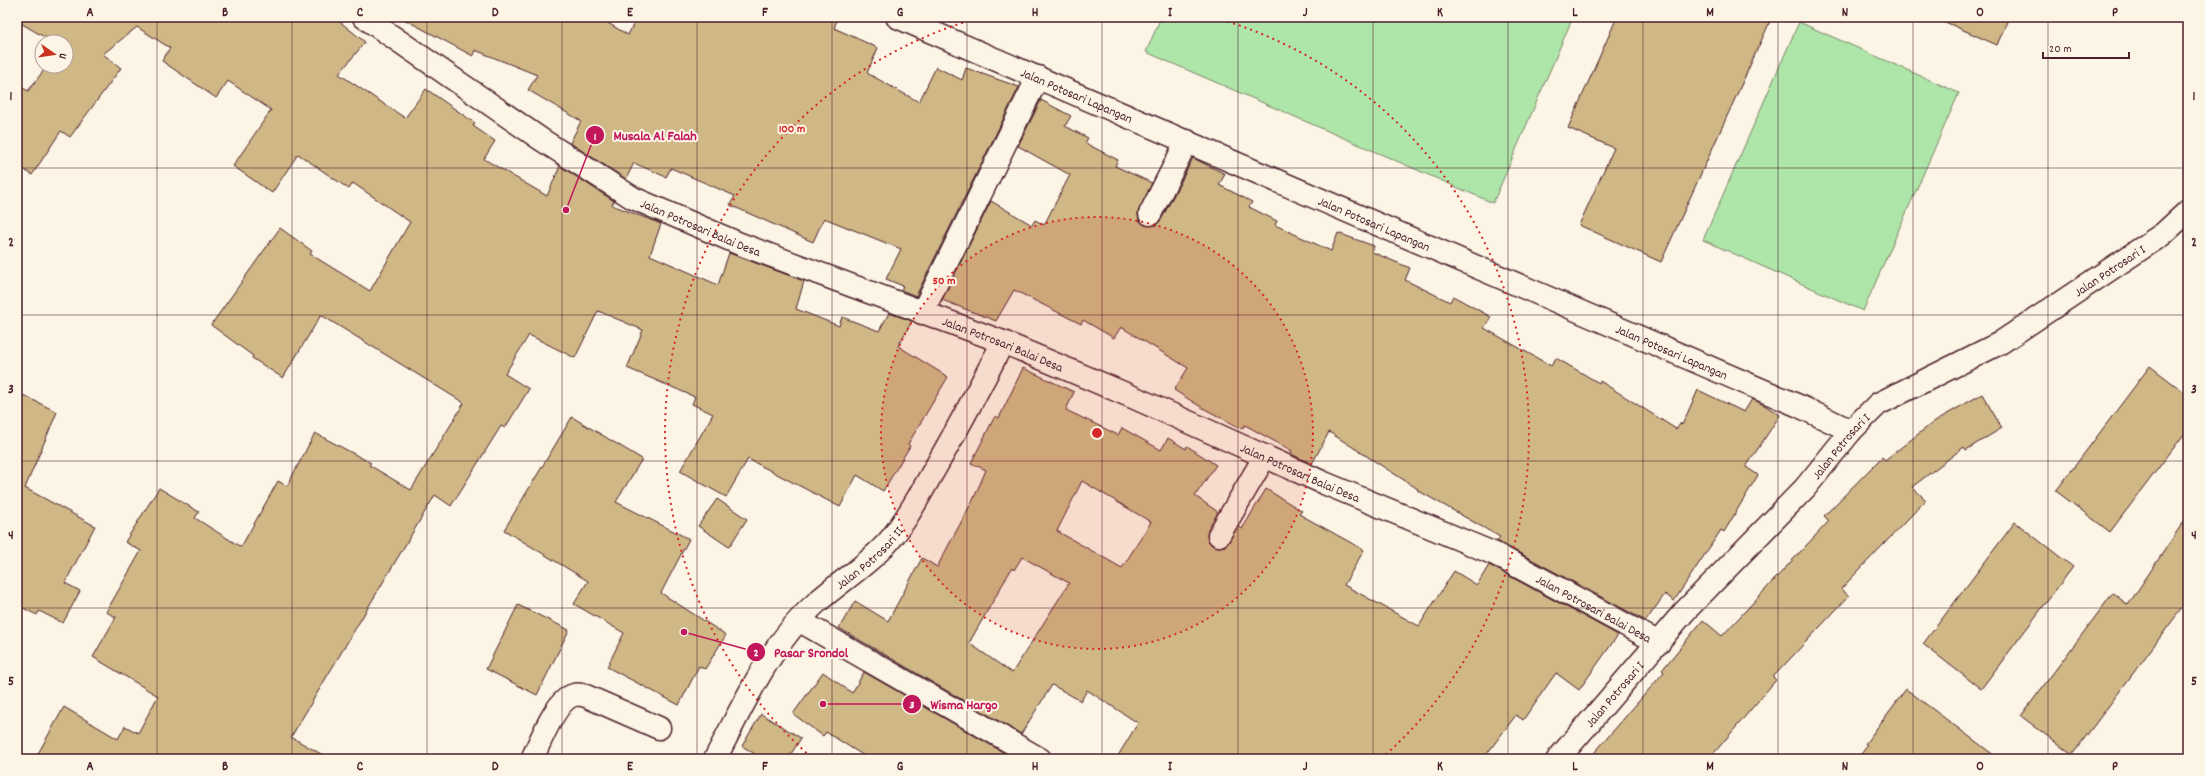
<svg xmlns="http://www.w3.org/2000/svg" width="2205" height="776" font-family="Dekko,sans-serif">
	<rect width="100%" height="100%" fill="#fcf5e5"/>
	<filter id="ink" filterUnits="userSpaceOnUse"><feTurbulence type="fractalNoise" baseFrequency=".025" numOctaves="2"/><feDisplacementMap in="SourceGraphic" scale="8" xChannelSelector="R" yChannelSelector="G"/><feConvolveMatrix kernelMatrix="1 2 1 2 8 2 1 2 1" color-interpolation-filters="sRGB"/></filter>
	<g filter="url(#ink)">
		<g fill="#aee5a8" stroke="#7c826a">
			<polygon points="1161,17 1573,17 1493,203 1146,52"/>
			<polygon points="1799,22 1959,93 1863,311 1703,240"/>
		</g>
		<g fill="#cfb786" stroke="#4a1f2b" fill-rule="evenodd">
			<polygon points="17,17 334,17 365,42 339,74 405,118 426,89 475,123 473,126 495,141 484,159 547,196 560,166 614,201 612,205 661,224 650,255 718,285 729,253 804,281 796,309 839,326 842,317 879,331 889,313 912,321 898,346 948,377 908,444 910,446 883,491 857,475 840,507 748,459 726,497 680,471 713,414 692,404 695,397 627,368 643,330 598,311 575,358 529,335 505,374 529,389 505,428 501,426 451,506 435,495 291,737 330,759 35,759 64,707 118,739 125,726 138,733 158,696 93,657 116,617 106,612 141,551 125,542 159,488 199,512 195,518 241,547 278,481 287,486 315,433 371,463 369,465 411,490 464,403 321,315 283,378 252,358 253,356 211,325 280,228 312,251 310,254 370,291 410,222 353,183 349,189 298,154 272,193 233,166 271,110 228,81 216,98 162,61 170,48 137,27 103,54 121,68 70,137 61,131 32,175 17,165 17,84 28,91 47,66 66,66 66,42 53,42 17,21"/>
			<polygon points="400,17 598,17 628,35 637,17 838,17 834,28 878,48 867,73 919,102 936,67 962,80 966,68 1019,87 916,296 901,290 903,286 886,279 901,249 824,218 813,242 730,205 735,196 671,168 666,177 634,163 626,179 570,143 581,121 528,90 537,75 475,50 473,56"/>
			<polygon points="1617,17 1772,17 1661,262 1579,225 1614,148 1568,128"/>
			<polygon points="1934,17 2009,17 1997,45"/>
			<polygon points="1041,100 1071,116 1065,126 1088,138 1085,143 1118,160 1115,166 1152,183 1138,214 1139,220 1145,225 1156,225 1161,220 1193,158 1225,174 1219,185 1252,202 1249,207 1277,221 1275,225 1331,251 1338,233 1374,246 1372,252 1410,268 1405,280 1450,302 1453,296 1491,317 1484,328 1551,366 1556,358 1599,383 1600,381 1676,429 1680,423 1682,425 1698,390 1744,412 1752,399 1766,406 1780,415 1746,467 1758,475 1724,532 1721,530 1674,601 1665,594 1646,621 1497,541 1500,537 1417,490 1418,489 1329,432 1312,464 1291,454 1292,451 1245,425 1242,429 1201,407 1174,390 1188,368 1121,327 1114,338 1083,320 1081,324 1014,290 996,321 942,300 991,201 1032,225 1035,220 1044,225 1070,175 1018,146"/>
			<polygon points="2150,366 2188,395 2188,429 2110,532 2056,491"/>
			<path d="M1023,368L1074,392L1066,410L1118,435L1122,428L1161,450L1168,438L1186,449L1187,446L1216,465L1195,496L1218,512L1207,535L1208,541L1213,546L1219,547L1226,546L1238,526L1242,529L1266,489L1302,511L1299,514L1364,550L1344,585L1419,626L1454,571L1477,585L1489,565L1618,635L1579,690L1556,673L1523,720L1516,715L1483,759H1116L1138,723L1087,690L1081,701L1052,685L1021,734L839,628L855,601L888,621L922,558L937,567L973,500L986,470L971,463L995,416L999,418ZM1082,481L1151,522L1122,568L1057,531ZM1022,557L1069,583L1012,673L969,643L1012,568L1014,570Z"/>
			<polygon points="17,392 57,412 25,488 95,526 65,583 80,591 63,623 39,611 37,615 17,605"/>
			<polygon points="1982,394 2002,428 1966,450 1964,447 1912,487 1926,500 1841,589 1849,596 1773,677 1776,680 1709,759 1589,759 1664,672 1662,670 1703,620 1722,636 1829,521 1824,516 1882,457 1885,460 1935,421"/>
			<polygon points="572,417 642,459 616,502 689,539 661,593 726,635 705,669 699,666 679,705 607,667 624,633 574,604 588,581 504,530"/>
			<polygon points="717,499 747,519 729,547 698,526"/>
			<polygon points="2188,515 2188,600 2072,755 2021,716 2113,593 2128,605"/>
			<polygon points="2015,522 2073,567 1981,689 1923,644"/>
			<polygon points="518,605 569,630 537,695 486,669"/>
			<polygon points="823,672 852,693 864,672 1008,755 1005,759 869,759 826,732 823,736 793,714"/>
			<polygon points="1906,689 1999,759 1857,759 1867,745 1865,744"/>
			<polygon points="761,714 801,738 788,759 763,759 742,746"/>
		</g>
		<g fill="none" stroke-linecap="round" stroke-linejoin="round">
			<g stroke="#4a1f2b" stroke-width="25">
				<g id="minor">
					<path id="s1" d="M364,17L542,140L633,198L740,244L1003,342L1135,398L1324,483L1495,554L1659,643"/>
					<path id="s2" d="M897,17L1799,406L1851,431"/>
					<polyline points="1150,214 1187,141"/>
					<polyline points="922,313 1038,77"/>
					<polyline points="1219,535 1265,456"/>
					<polyline points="800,621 1040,759"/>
					<path d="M532,759C540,743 555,700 574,695C577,694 583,695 586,696L659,728"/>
					<path id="s3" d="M715,759C743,706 769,645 815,604C839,582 867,566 889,541C907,520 920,494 934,470C958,428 981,385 1003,342"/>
					<path id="s4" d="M1558,759L1684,612L1805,488L1851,431L1878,404L2000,343L2163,234L2188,211"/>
				</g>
			</g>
			<use href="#minor" stroke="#fcf5e5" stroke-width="22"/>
		</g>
	</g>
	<path fill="none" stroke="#4a1f2b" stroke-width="1" stroke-opacity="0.55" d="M157,17V759M292,17V759M427,17V759M562,17V759M697,17V759M832,17V759M967,17V759M1102,17V759M1238,17V759M1373,17V759M1508,17V759M1643,17V759M1778,17V759M1913,17V759M2048,17V759M17,168H2188M17,315H2188M17,461H2188M17,608H2188"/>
	<circle cx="1097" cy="433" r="216" fill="#d62828" fill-opacity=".12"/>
	<g fill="none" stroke="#d62828" stroke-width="2" stroke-dasharray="2 4">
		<circle cx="1097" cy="433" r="216"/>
		<path d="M811 757A432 432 0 0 1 978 18M1216 18A432 432 0 0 1 1383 757"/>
	</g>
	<g text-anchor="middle" stroke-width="4" stroke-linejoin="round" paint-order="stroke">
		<g font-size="13" fill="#4a1f2b" stroke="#fcf5e5">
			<text dy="5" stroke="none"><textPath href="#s2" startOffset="196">Jalan Potosari Lapangan</textPath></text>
			<text dy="5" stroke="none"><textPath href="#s2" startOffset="520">Jalan Potosari Lapangan</textPath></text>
			<text dy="5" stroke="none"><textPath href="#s1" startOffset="398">Jalan Potrosari Balai Desa</textPath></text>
			<text dy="5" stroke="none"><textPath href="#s4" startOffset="746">Jalan Potrosari I</textPath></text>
			<text dy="5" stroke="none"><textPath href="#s1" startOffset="722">Jalan Potrosari Balai Desa</textPath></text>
			<text dy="5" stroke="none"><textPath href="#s2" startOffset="844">Jalan Potosari Lapangan</textPath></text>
			<text dy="5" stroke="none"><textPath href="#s4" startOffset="422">Jalan Potrosari I</textPath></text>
			<text dy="5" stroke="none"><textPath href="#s1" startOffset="1046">Jalan Potrosari Balai Desa</textPath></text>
			<text dy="5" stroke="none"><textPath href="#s3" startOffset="257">Jalan Potrosari II</textPath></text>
			<text dy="5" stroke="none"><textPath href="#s1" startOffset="1370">Jalan Potrosari Balai Desa</textPath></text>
			<text dy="5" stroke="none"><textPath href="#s4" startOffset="86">Jalan Potrosari I</textPath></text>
		</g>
	</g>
	<circle cx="1097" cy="433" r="6" fill="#d62828" stroke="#fcf5e5" stroke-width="2"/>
	<g font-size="12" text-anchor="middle" font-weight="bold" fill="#d62828" stroke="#fcf5e5" stroke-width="4" stroke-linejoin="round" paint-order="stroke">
		<text x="792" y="132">100 m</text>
		<text x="944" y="284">50 m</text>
	</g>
	<path fill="none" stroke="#c2185b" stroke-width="1.5" d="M566 210L595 135M684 632L756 652M823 704L912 704"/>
	<g fill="#c2185b" stroke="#fcf5e5" stroke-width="1.5">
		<circle cx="566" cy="210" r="4"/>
		<circle cx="684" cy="632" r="4"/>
		<circle cx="823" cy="704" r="4"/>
		<circle cx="595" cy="135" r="10"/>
		<circle cx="756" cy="652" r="10"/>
		<circle cx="912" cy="704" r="10"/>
	</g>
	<g font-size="12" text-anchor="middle" font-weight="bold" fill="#fff">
		<text x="595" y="140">1</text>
		<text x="756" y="656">2</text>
		<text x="912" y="708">3</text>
	</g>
	<g font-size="14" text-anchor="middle" font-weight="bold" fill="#c2185b" stroke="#fcf5e5" stroke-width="4" stroke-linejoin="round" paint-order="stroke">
		<text x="655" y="140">Musala Al Falah</text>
		<text x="811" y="657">Pasar Srondol</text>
		<text x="964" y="709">Wisma Hargo</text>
	</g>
	<rect width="2205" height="776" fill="none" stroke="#fcf5e5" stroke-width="44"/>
	<g transform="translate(54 54) rotate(103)"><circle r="19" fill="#fcf5e5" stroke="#b59f9b"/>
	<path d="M0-3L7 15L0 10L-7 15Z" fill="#c8321e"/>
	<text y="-6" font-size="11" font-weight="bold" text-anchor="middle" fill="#4a1f2b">U</text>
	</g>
	<path d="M2043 52v6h86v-6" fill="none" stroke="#4a1f2b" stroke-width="2"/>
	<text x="2049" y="52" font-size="12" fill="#4a1f2b" stroke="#fcf5e5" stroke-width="3" paint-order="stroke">20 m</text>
	<rect x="22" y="22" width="2161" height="732" fill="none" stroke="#4a1f2b" stroke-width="1.5"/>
	<g font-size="13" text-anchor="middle" font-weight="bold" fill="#4a1f2b">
		<text x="90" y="16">A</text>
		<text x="225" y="16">B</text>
		<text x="360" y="16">C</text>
		<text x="495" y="16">D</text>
		<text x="630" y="16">E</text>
		<text x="765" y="16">F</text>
		<text x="900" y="16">G</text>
		<text x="1035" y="16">H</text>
		<text x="1170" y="16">I</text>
		<text x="1305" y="16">J</text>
		<text x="1440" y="16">K</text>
		<text x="1575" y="16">L</text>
		<text x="1710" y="16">M</text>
		<text x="1845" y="16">N</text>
		<text x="1980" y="16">O</text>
		<text x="2115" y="16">P</text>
		<text x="11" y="100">1</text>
		<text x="2194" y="100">1</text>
		<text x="11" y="246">2</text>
		<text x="2194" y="246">2</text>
		<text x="11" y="393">3</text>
		<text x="2194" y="393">3</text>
		<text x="11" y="539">4</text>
		<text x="2194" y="539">4</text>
		<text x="11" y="685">5</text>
		<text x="2194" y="685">5</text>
		<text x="90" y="770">A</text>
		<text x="225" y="770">B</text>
		<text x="360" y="770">C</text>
		<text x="495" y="770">D</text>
		<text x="630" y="770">E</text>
		<text x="765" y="770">F</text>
		<text x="900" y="770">G</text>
		<text x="1035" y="770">H</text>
		<text x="1170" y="770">I</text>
		<text x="1305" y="770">J</text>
		<text x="1440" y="770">K</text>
		<text x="1575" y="770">L</text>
		<text x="1710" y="770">M</text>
		<text x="1845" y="770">N</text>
		<text x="1980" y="770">O</text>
		<text x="2115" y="770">P</text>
	</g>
</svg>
